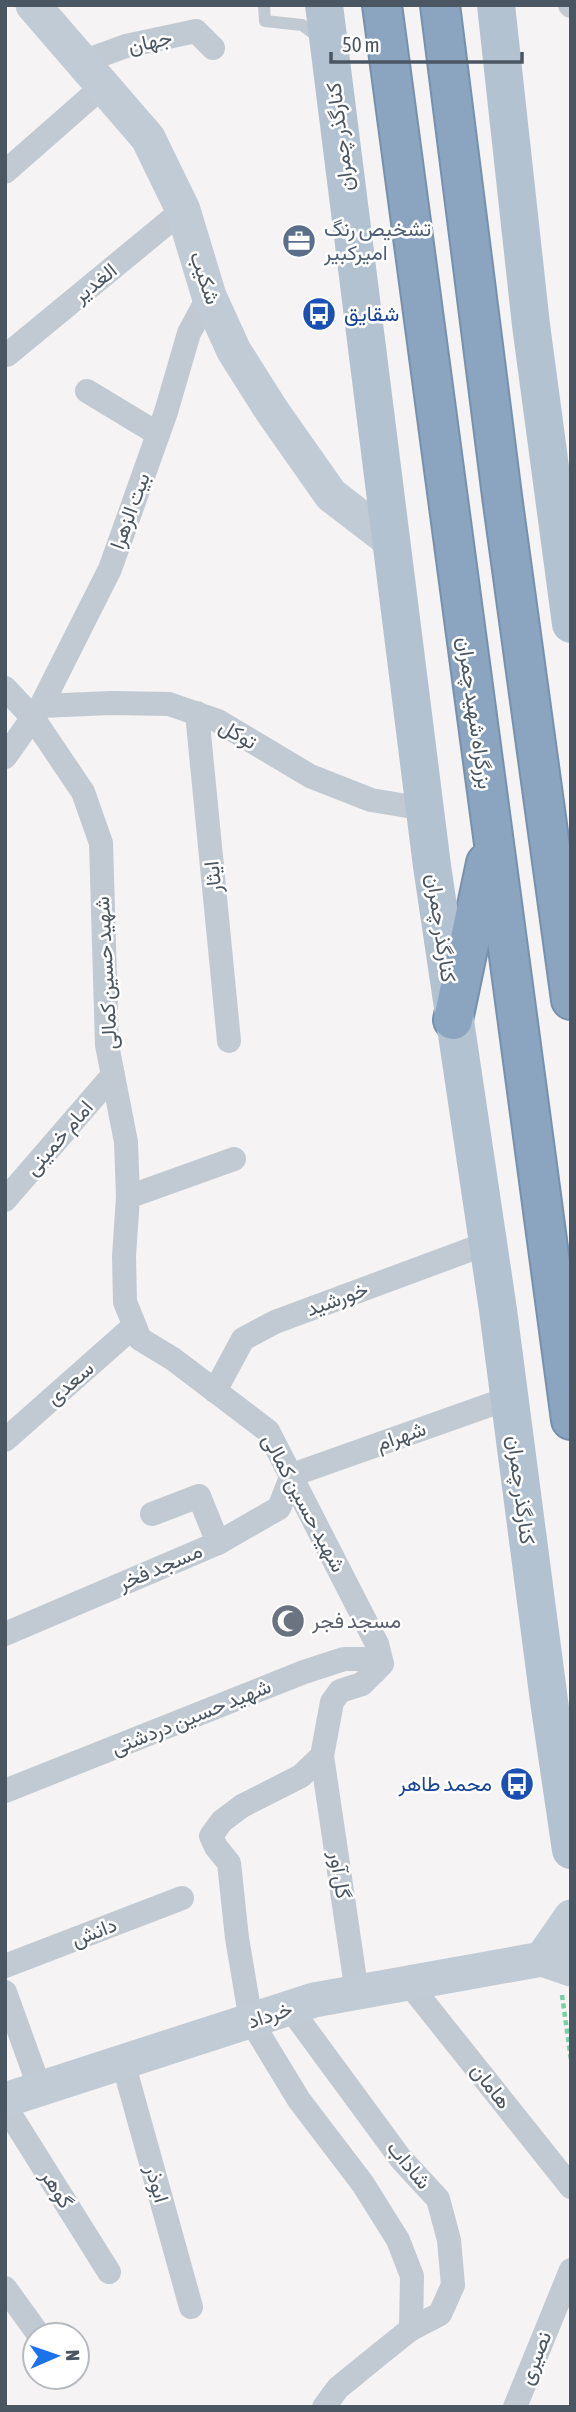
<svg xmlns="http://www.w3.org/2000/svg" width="576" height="2412" font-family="'Asap Condensed',Vazirmatn,sans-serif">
	<rect width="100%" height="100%" fill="#f5f3f3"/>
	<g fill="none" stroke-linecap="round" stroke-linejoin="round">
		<g stroke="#7690ad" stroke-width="42">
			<g id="highway">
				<polyline points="382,5 571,1420"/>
				<polyline points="440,5 502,496 571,1000"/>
				<polyline points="453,1020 486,863"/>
			</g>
		</g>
		<polyline stroke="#7ad0a6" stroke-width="4.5" stroke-dasharray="5 3.5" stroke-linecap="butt" points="562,1995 571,2060"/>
		<polyline stroke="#c1cad2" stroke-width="12" points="264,5 265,21 302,25 321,39"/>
		<g stroke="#c1cad2" stroke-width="24">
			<polyline points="570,5 571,6"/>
			<polyline points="82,62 126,46 196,31 213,48"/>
			<polyline points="5,172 103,86"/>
			<polyline points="7,355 183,210"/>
			<polyline points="87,391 158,434"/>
			<polyline points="5,688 33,718 83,792 101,843 107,1045 126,1142 128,1197 124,1256 125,1302 140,1339 173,1359 268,1431 377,1644 382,1664 362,1684 340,1691 332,1702 322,1756 301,1776 242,1806 222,1821 211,1836 216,1847 229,1863 237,1938 251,2021 299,2100 363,2184 398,2240 412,2276 411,2329"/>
			<polyline points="41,706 111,703 169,704 218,721 310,776 371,800 425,809"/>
			<polyline points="197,713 229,1041"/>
			<polyline points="5,757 41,706 110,569 166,412 189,333 209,296"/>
			<polyline points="128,1197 234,1159"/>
			<polyline points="5,1200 113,1075"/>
			<polyline points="215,1391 243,1339 275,1322 488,1243"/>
			<polyline points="5,1440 134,1326"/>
			<polyline points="152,1514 199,1496 218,1543"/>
			<polyline points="5,1634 218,1543 279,1508 292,1475 509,1398"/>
			<polyline points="322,1756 357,1993"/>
			<polyline points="5,1791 304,1672 344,1659 363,1659 374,1672"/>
			<polyline points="5,1966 182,1898"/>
			<polyline points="410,1985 571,2187"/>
			<polyline points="5,1992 40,2089"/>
			<polyline points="290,2008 401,2159 438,2199 449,2240 453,2285 440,2314 411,2329 381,2353 338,2388 324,2407"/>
			<polyline points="123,2062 191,2307"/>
			<polyline points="5,2106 109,2272"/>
			<polyline points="5,2288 39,2335"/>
			<polyline points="515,2407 571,2270"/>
		</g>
		<g stroke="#c1cbd6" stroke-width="35">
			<polyline points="33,5 148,138 183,210 209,296 234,351 272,411 331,495 391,541"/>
			<polyline points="542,1959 571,1917"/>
			<polyline points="5,2100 314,2000 542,1959 571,1969"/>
		</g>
		<g stroke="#b3c2d1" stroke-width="38">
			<polyline points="324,5 432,866 498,1310 549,1701 571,1850"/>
			<polyline points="496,5 531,325 571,624"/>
		</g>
		<use href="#highway" stroke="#8ba5c1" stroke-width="38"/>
	</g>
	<defs>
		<g id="office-disc" transform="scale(1.75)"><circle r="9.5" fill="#5c6f8a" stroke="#fff"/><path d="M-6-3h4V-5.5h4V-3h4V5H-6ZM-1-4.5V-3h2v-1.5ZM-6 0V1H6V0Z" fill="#fff"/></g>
		<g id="bus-disc" transform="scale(1.75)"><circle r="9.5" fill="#1a4fb4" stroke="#fff"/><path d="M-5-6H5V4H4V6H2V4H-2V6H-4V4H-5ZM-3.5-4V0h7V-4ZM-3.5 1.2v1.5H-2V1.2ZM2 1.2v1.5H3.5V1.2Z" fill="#fff"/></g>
		<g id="mosque-disc" transform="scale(1.75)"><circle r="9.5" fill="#6b7280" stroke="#fff"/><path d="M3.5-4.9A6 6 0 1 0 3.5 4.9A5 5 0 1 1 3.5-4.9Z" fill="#fff"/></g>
	</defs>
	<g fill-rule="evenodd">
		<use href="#office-disc" x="299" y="241"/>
		<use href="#bus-disc" x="319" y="314"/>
		<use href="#mosque-disc" x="288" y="1621"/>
		<use href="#bus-disc" x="517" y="1784"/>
	</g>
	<g text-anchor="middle" stroke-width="5" stroke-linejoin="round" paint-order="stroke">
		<g font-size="21" fill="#4a5661" stroke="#fff">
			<text transform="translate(150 42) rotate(-13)" y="7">جهان</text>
			<text transform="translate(340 137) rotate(-97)" y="7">کنارگذر چمران</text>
			<text transform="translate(205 278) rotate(71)" y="7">شکیب</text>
			<text transform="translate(95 283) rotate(-39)" y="7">الغدیر</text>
			<text transform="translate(130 511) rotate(-70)" y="7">بیت الزهرا</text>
			<text transform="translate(475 713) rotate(82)" y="7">بزرگراه شهید چمران</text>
			<text transform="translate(238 734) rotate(30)" y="7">توکل</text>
			<text transform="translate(213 877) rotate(-96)" y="7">ایثار</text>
			<text transform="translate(441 928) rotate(82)" y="7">کنارگذر چمران</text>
			<text transform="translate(106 973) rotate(-93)" y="7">شهید حسین کمالی</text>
			<text transform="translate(59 1138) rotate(-49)" y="7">امام خمینی</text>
			<text transform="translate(337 1299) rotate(-20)" y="7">خورشید</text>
			<text transform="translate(70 1383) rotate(-41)" y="7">سعدی</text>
			<text transform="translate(401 1436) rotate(-19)" y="7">شهرام</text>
			<text transform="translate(521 1490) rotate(83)" y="7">کنارگذر چمران</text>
			<text transform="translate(304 1503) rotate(62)" y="7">شهید حسین کمالی</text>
			<text transform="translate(160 1567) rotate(-23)" y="7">مسجد فخر</text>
			<text transform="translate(191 1717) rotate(-22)" y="7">شهید حسین دردشتی</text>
			<text transform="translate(340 1875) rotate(81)" y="7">گل آور</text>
			<text transform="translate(94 1932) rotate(-21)" y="7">دانش</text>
			<text transform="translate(270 2015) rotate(-18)" y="7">خرداد</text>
			<text transform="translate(491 2086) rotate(52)" y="7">هامان</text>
			<text transform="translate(409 2165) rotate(50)" y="7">شاداب</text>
			<text transform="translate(157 2184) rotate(74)" y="7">ابوذر</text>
			<text transform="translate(57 2189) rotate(58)" y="7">گوهر</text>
			<text transform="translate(535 2358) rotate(-68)" y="7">نصیری</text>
		</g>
		<g font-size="21" fill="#4e5e75" stroke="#fff" text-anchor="start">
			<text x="324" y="236">تشخیص رنگ<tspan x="324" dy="24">امیرکبیر</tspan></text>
		</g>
		<g font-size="21" fill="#164399" stroke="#fff" text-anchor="start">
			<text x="344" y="321">شقایق</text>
			<text x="492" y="1791" text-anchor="end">محمد طاهر</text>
		</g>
		<g font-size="21" fill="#5b616d" stroke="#fff" text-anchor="start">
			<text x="312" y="1628">مسجد فجر</text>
		</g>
	</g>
	<rect width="576" height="2412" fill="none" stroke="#4a5661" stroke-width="14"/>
	<g transform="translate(56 2356) rotate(88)"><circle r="33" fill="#ffffff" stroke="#b7bbc0" stroke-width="2"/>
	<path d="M0-5L12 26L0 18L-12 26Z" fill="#1a73e8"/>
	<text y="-10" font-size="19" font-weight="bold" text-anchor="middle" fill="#4a5661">N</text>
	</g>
	<path d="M331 52v10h191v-10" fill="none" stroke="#4a5661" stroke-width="3.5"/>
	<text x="342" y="52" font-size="21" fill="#4a5661" stroke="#ffffff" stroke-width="5" paint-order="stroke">50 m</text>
</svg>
